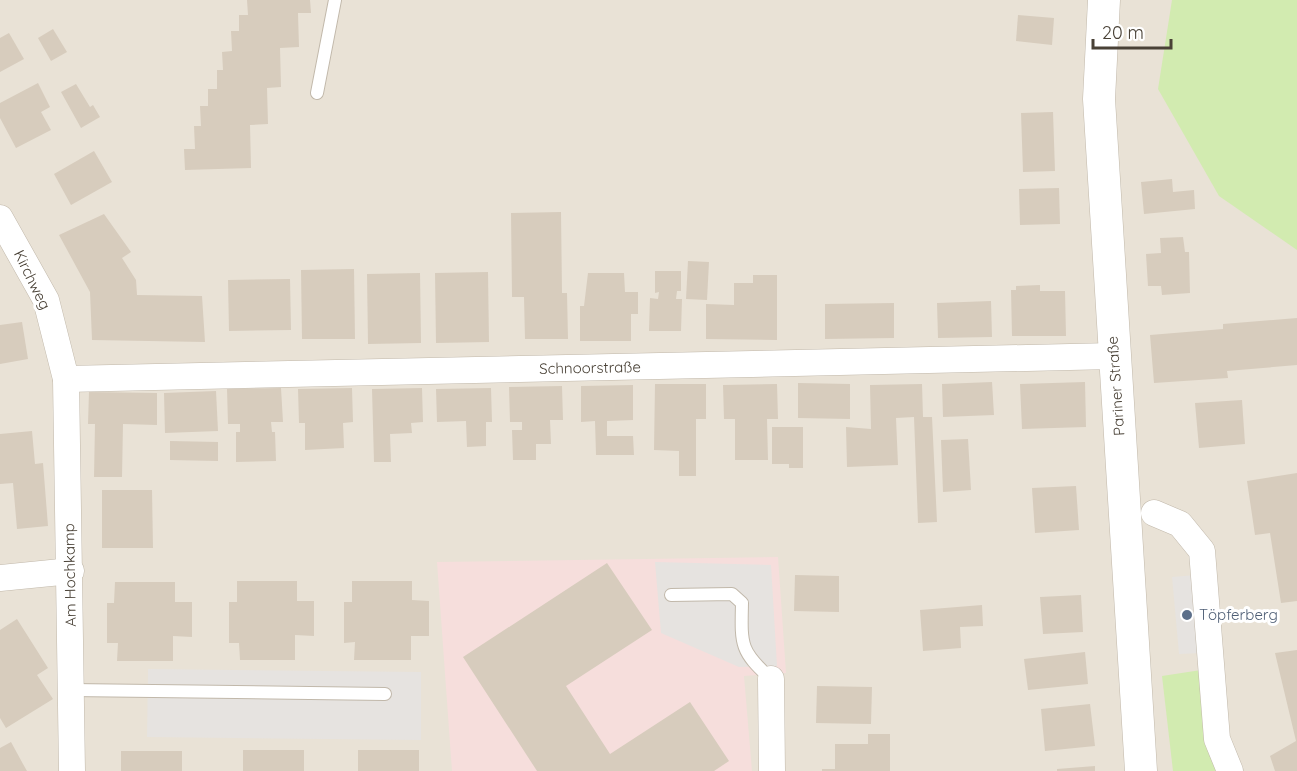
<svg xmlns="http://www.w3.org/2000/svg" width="1297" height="771" font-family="Quicksand,sans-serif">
	<rect width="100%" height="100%" fill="#f5f1e8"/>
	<rect fill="#e9e2d6" x="0" y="0" width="1297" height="771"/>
	<polygon fill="#f6dedc" points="778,557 786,673 744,676 752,771 452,771 437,562"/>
	<g fill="#d2ebb0">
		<polygon points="1172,0 1297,0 1297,250 1219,196 1158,89"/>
		<polygon points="1201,670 1227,771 1173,771 1162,676"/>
	</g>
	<g fill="#e6e3e0">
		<polygon points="655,562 771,565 777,666 739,667 661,633"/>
		<polygon points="1196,575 1202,653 1179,654 1172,577"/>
		<polygon points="148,669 421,672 421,740 147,737"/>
	</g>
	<g fill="#d7ccbd">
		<polygon points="247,0 310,0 311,13 298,13 299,47 280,48 281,87 267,88 268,124 250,125 251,168 185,170 184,149 195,149 194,126 201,126 200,106 208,106 208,89 217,89 217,70 223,70 222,52 232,51 231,31 239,31 239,15 248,15"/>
		<polygon points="1018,15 1054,18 1052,45 1016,41"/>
		<polygon points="53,29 67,52 51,61 38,38"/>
		<polygon points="9,33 24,59 0,72 0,38"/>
		<polygon points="38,83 50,107 41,112 51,130 16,148 0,118 0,103"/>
		<polygon points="76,84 90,107 93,105 100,117 81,128 61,92"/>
		<polygon points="1053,112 1055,171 1023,172 1021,113"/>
		<polygon points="94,151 112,182 71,205 54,174"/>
		<polygon points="1172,179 1173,192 1194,190 1195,209 1144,214 1141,182"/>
		<polygon points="1059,188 1060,224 1020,225 1019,189"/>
		<polygon points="561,212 562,293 567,293 568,339 525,339 524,297 512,297 511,213"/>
		<polygon points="104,214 131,252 122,258 136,280 137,295 202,296 205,342 92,340 90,292 59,235"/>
		<polygon points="1183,237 1185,252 1189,252 1190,293 1162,295 1161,286 1148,286 1146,254 1161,253 1160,238"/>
		<polygon points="688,261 709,262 707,300 686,299"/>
		<polygon points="354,269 355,339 302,339 301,270"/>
		<polygon points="655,271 681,271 681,291 677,291 676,299 682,299 681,331 649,331 650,298 658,299 659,292 655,293"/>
		<polygon points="488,272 489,342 436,343 435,273"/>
		<polygon points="420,273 421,343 368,344 367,274"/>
		<polygon points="588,273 624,273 625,292 638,292 638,314 631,314 631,341 580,341 580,306 584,306"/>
		<polygon points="753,275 777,275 777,340 706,339 706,304 734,305 734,283 753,283"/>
		<polygon points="290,279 291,330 229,331 228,280"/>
		<polygon points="1040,285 1040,291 1065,291 1066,336 1012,336 1011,290 1016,290 1016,286"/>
		<polygon points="991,301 992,337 938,338 937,303"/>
		<polygon points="894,303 894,338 825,339 825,304"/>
		<polygon points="1297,318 1297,365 1227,371 1228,378 1154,383 1150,335 1223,329 1223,324"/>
		<polygon points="22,322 28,359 0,364 0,325"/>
		<polygon points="992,382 994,415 943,417 942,384"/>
		<polygon points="1085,382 1086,427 1022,429 1020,384"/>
		<polygon points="798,383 850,384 850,419 798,418"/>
		<polygon points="655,384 706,384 706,419 696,419 696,476 679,476 679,451 654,450"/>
		<polygon points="777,384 778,419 767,419 768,460 735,460 735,419 724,419 723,385"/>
		<polygon points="922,384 923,417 932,417 937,522 918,523 914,417 896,418 898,465 847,467 846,427 871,429 870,385"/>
		<polygon points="633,385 633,420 607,421 607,436 633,436 634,455 596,455 595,421 581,422 581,386"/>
		<polygon points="562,386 563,420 550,420 551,444 536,444 536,460 513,460 512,430 522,430 522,422 510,422 509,387"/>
		<polygon points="281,388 283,422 271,422 272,432 275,432 276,461 236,462 236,432 240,432 240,424 228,424 227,389"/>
		<polygon points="352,388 353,422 343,423 344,448 305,450 305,423 299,423 298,389"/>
		<polygon points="422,388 423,422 411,423 412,433 390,434 391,462 374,462 372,389"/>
		<polygon points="491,388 492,422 486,422 486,446 467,447 466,421 437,422 436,389"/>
		<polygon points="216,391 218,431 165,433 164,393"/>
		<polygon points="89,392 157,393 157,425 123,424 122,477 94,477 95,424 88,424"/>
		<polygon points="1242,400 1245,444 1199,448 1195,403"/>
		<polygon points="772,427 803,427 803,468 789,468 789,464 772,464"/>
		<polygon points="32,431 35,464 43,463 48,526 17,529 13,483 0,484 0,434"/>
		<polygon points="968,439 971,490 943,492 941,440"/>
		<polygon points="170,441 218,442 218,461 170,460"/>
		<polygon points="1297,473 1297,601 1281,603 1270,533 1255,535 1247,481"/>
		<polygon points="1076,486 1079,530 1035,533 1032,488"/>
		<polygon points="102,490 152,490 153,548 102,548"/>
		<polygon points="607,563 652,630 566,686 610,754 690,702 729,761 714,771 537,771 463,657"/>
		<polygon points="795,575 839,576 839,612 794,611"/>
		<polygon points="237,581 297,581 297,601 314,601 314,636 295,635 295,660 240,660 239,643 229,643 229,602 237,602"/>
		<polygon points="352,581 412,581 412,600 429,601 429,636 411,636 411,660 354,660 355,642 344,643 344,602 352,602"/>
		<polygon points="115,582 175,582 175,602 192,602 192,637 173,636 173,661 117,661 118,643 107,643 107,603 114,603"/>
		<polygon points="1081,595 1083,632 1043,634 1040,597"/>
		<polygon points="982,605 983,626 960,627 961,648 923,651 920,610"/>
		<polygon points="17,619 48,668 37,675 53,699 6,728 0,718 0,630"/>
		<polygon points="1297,650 1297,771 1275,771 1270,756 1296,741 1275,653"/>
		<polygon points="1085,652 1088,684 1028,690 1024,659"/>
		<polygon points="817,686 872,687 871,724 816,723"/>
		<polygon points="1090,704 1095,746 1045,751 1041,709"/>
		<polygon points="868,734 890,734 890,771 822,771 822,769 835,769 835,744 868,744"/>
		<polygon points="11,742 23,764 27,771 0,771 0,748"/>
		<rect x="243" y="750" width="61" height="21"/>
		<rect x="358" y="750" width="61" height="21"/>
		<rect x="121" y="751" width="61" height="20"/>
		<polygon points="1095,766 1095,771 1057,771 1057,769"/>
	</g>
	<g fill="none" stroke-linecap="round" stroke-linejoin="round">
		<g stroke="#c1b8aa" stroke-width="14">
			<g id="service">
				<polyline points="317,93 335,0"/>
				<path d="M671,595L732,594L742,603C741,645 740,651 771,679"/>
				<polyline points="71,690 385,694"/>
			</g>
		</g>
		<g stroke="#c1b8aa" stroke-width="27">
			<g id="minor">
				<polyline points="0,218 46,300 66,379 72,771"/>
				<polyline points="66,379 1113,356"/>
				<polyline points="1154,513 1180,524 1202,551 1217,739 1230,771"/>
				<polyline points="0,578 71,571"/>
				<polyline points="771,679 772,771"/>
			</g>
		</g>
		<g stroke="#c1b8aa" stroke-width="33">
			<polyline id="tertiary" points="1104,0 1099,99 1141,771"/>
		</g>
		<use href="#service" stroke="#fff" stroke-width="12"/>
		<use href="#minor" stroke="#fff" stroke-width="26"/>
		<use href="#tertiary" stroke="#fff" stroke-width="32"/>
	</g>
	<circle fill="#5c6f8a" stroke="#fff" stroke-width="2" cx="1187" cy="615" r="6"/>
	<g text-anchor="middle" stroke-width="6" stroke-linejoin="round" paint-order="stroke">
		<g font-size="15" fill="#494136" stroke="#fff">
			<text transform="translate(32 280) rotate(64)" y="5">Kirchweg</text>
			<text transform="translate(590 368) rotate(-1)" y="5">Schnoorstraße</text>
			<text transform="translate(1116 386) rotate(-94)" y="5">Pariner Straße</text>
			<text transform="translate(70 575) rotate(-91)" y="5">Am Hochkamp</text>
		</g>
		<g font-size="15" fill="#4e5e75" stroke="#fff" text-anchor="start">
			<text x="1199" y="620">Töpferberg</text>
		</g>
	</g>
	<path d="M1093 39v9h78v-9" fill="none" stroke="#494136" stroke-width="3"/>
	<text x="1102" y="39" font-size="18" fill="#494136" stroke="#ffffff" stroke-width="4.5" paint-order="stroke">20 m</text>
</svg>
